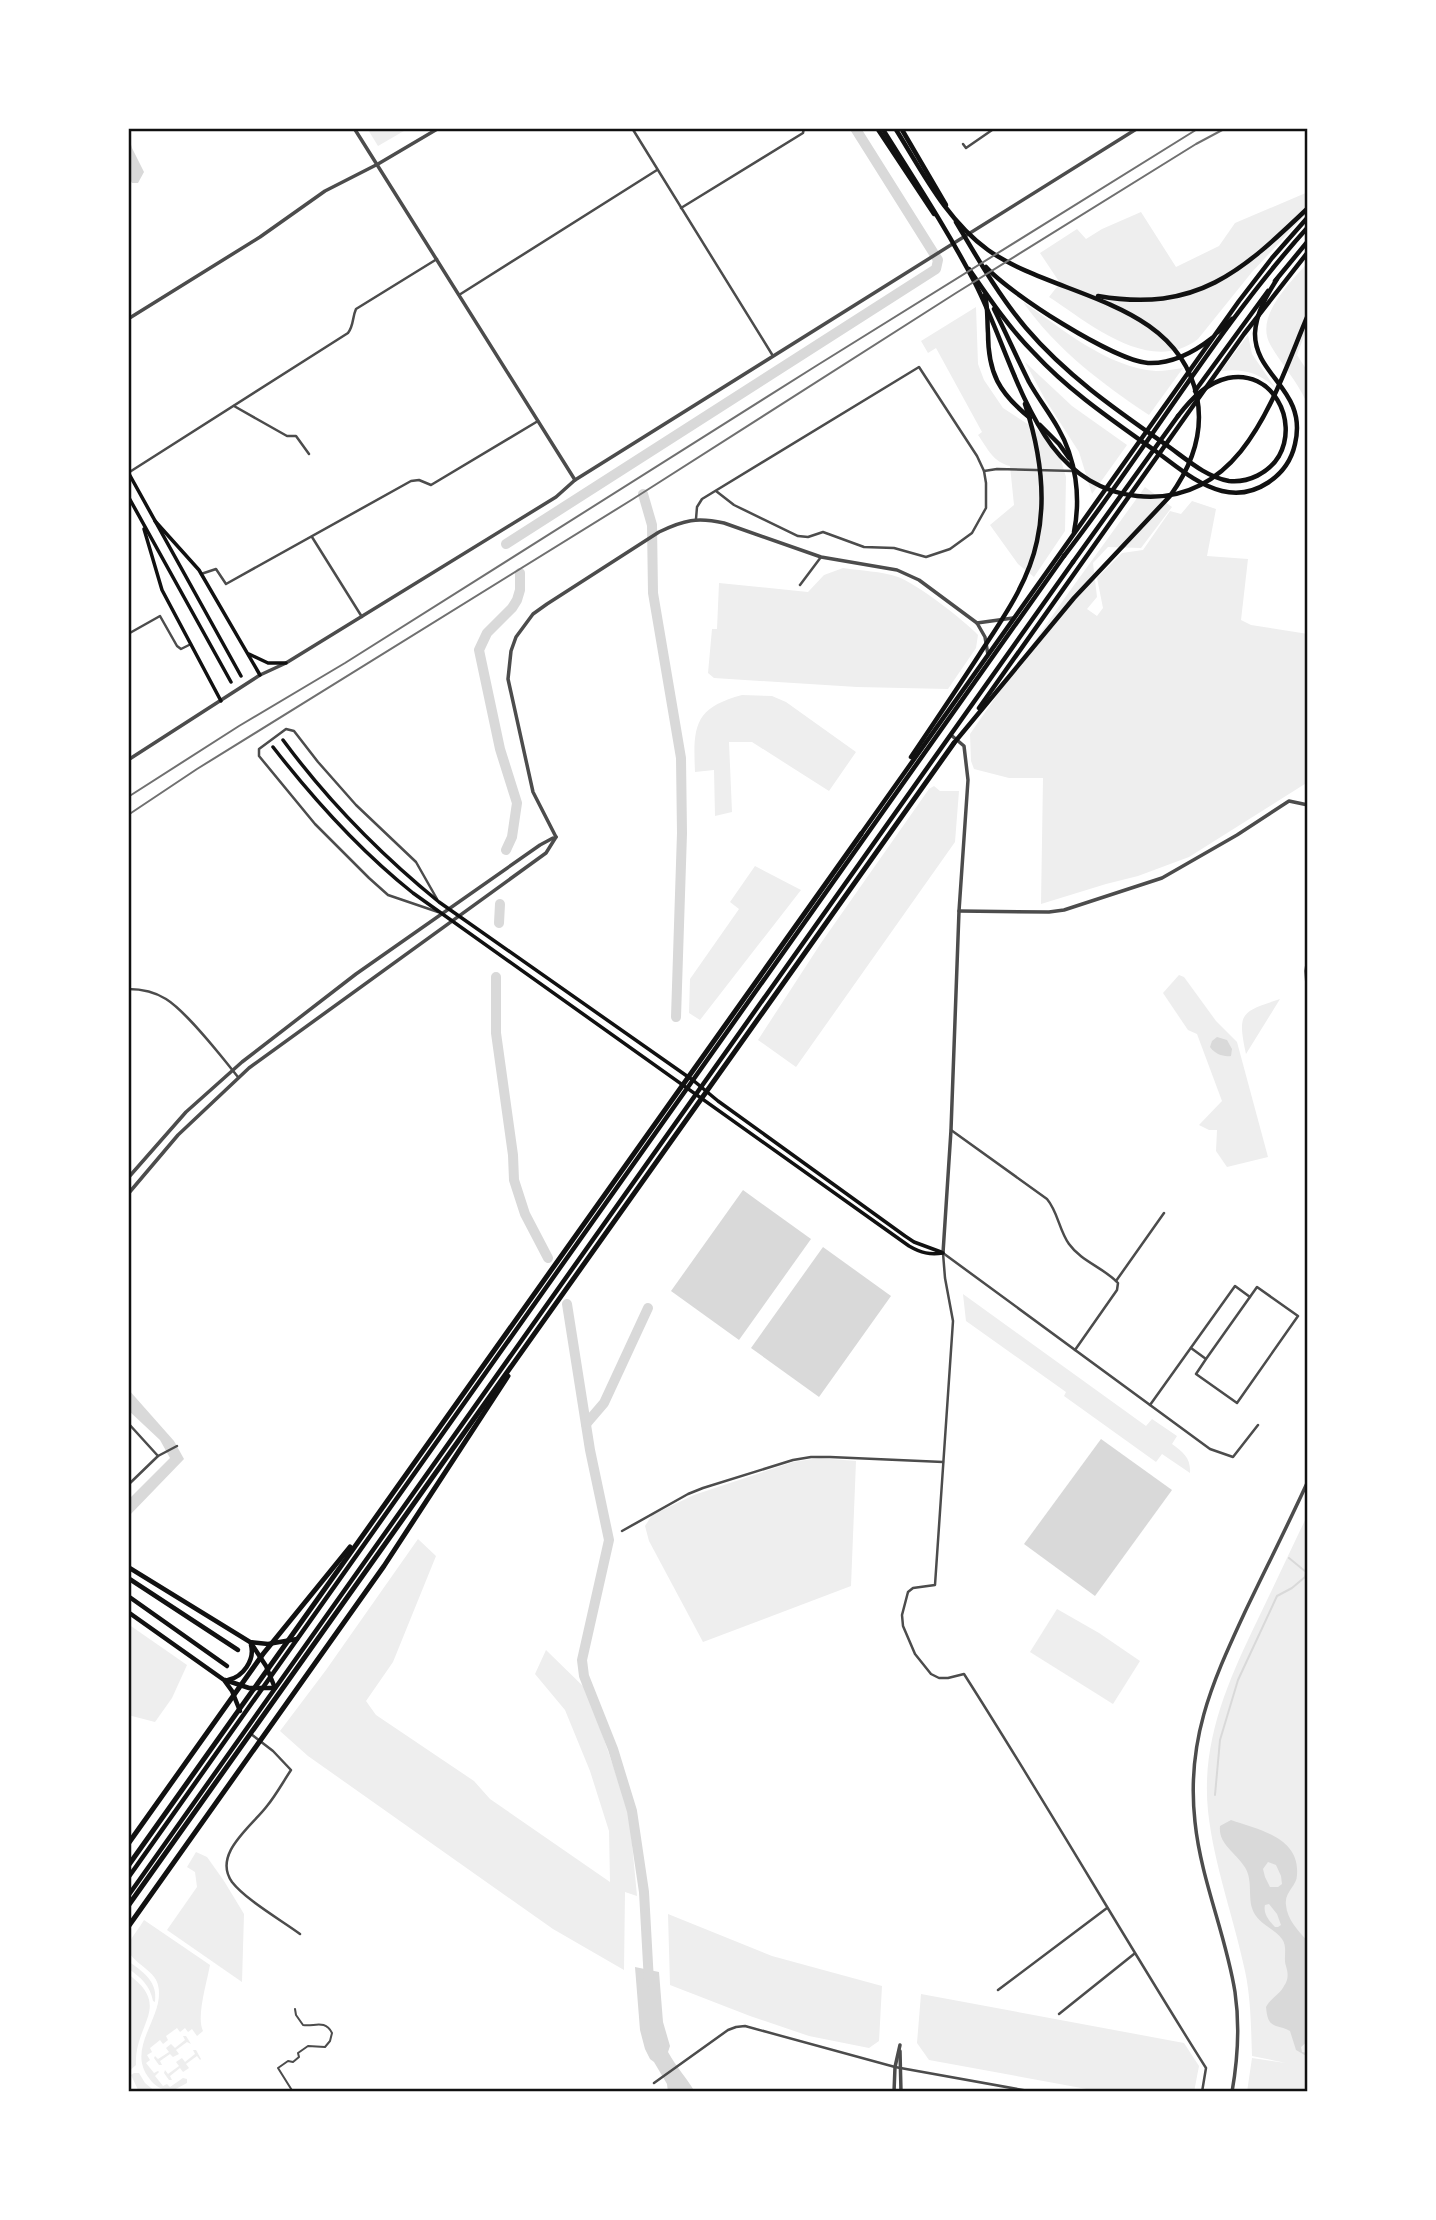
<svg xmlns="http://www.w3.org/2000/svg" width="1436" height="2220" font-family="Cabin,sans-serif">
	<rect width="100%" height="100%" fill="#fff"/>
	<g fill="#eee">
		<polygon points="367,128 409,128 378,146"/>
		<path d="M1308,192V212L1252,272L1198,339C1150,376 1089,323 1049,297L1060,283L1040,253L1077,229L1086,239L1102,229L1141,212L1176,267L1219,246L1235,223Z"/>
		<path d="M1308,262V326L1297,355L1308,372V401H1306C1297,381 1282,365 1271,346C1253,316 1291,283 1308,262Z"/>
		<path d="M1023,302C1061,328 1108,368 1156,371C1165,371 1174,369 1183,368L1149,415C1101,383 1056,349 1023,302Z"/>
		<path d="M976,307L978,364L984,380L1003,408L1040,432L1051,444L1061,460L1066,477L1065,531L1034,577L1018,564L990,525L1014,505L1010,466C993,462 988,449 978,435L982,432L936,348L928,353L921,341Z"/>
		<path d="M1248,335L1252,354L1276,389C1261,373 1243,368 1221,371Z"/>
		<polygon points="1025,362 1072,406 1127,445 1092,494 1079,452 1045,399"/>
		<polygon points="1145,487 1172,507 1141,548 1108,547 1093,563 1097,597 1087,609 1097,616 1103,608 1097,578 1122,553 1143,550 1170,511 1181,514 1192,501 1216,509 1207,556 1248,559 1241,620 1251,625 1308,634 1308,782 1189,857 1138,876 1106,884 1041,904 1043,778 1009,778 974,769 971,761 970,734 1064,599"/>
		<path d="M843,568C861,571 881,571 898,577C916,583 965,621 978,635L976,648L948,689L857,687L714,678L708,673L712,629H717L719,583L808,592L824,575Z"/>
		<path d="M742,695L772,696L786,702L856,752L829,791L752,742H729L732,812L715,816L714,770L695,772C693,726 694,708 742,695Z"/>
		<polygon points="934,786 940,791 959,791 955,842 796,1067 758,1040 821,943 929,789"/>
		<polygon points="755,866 801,890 700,1020 689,1013 690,979 739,909 730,902"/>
		<polygon points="1179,975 1184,977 1216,1021 1237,1042 1268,1157 1227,1167 1216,1151 1217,1130 1209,1130 1199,1125 1222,1101 1197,1034 1188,1030 1163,993"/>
		<path d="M1280,999L1246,1054C1237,1012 1241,1012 1280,999Z"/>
		<path d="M963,1294L1146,1426L1152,1419L1177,1436L1172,1444C1183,1452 1191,1458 1190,1473L1162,1454L1156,1462L1064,1396L1066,1392L966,1321Z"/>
		<polygon points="819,1458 856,1461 851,1586 703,1642 649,1541 645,1526 652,1515 694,1495 793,1462"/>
		<path d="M1308,1514V2092H1247L1252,2058L1286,2063L1252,2056C1251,2028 1251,1999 1245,1971C1234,1918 1214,1866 1208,1811C1201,1741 1228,1681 1258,1619C1275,1584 1291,1549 1308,1514Z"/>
		<polygon points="418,1539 436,1556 393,1662 366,1701 376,1715 474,1781 490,1799 610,1882 609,1831 590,1771 565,1710 535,1674 546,1650 587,1690 629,1812 637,1896 625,1892 624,1970 553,1929 308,1756 280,1731 326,1670"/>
		<polygon points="1057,1609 1099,1633 1140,1661 1113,1704 1030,1652"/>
		<polygon points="128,1624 187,1665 172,1698 155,1722 128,1715"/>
		<polygon points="196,1852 207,1857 224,1881 244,1914 242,1982 167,1930 197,1887 195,1872 187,1867"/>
		<polygon points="668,1914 772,1956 882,1986 879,2041 869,2048 809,2036 750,2016 670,1985"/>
		<path d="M144,1920L210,1965C207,1982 196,2017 203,2031L197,2036L192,2029L188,2032L185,2028L180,2032L177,2028L166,2036L168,2040L163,2044L160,2040L150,2048L152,2052L147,2055L150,2060L146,2063L154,2073L158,2071L159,2072L155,2076L163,2086L167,2084L170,2087L183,2078L187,2079V2083L172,2091C162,2090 154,2086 149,2078C125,2047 166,2016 158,1985C155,1968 122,1959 129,1943C133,1935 140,1927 144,1920Z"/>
		<path d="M128,1961C143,1972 158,1981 155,2002L153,2001C150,1985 141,1978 128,1968Z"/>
		<path d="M128,1974C173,2007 134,2023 136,2065L128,2072Z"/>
		<polygon points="921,1994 1184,2043 1199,2066 1194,2092 1103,2092 929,2060 917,2043"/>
		<polygon points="183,2036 186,2036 191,2044 187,2042 176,2050 179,2054 173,2057 170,2054 160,2061 162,2065 159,2065 154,2058 155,2056 158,2059 169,2052 166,2048 171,2044 175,2048 185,2040"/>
		<polygon points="193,2050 196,2050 201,2059 200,2060 197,2056 186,2064 189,2068 183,2072 180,2068 170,2076 172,2080 169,2080 164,2073 165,2070 168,2074 179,2066 176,2062 182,2058 185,2062 195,2054"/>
		<polygon points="134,2073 139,2073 145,2083 156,2092 139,2092 131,2075"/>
	</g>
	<g fill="#d9d9d9" fill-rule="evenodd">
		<polygon points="128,134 132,148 144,172 138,183 132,183 128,176"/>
		<path d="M1217,1037L1227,1040L1232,1049L1231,1056C1223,1057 1215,1054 1210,1047L1212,1041Z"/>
		<polygon points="743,1190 811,1239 739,1340 671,1291"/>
		<polygon points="823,1247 891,1296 819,1397 751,1348"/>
		<polygon points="128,1389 174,1441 184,1459 128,1517 128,1500 170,1458 160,1440 128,1410"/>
		<polygon points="1101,1439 1172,1490 1095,1596 1024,1544"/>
		<path d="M1231,1820C1259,1830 1300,1837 1297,1875C1297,1886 1284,1892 1286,1905C1287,1920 1299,1931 1308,1942L1306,1993L1308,2041L1301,2047L1302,2052L1308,2053V2057L1296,2050L1290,2031C1275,2023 1268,2030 1266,2007C1271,1998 1280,1994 1284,1986C1289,1979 1288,1973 1286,1966C1283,1958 1288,1947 1282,1939C1274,1928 1256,1923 1252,1908C1248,1895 1253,1878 1244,1866C1235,1852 1218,1844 1220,1826ZM1268,1862L1276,1865L1281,1876L1282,1884L1278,1887H1270L1265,1877L1263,1869ZM1269,1904L1277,1914L1281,1925L1278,1927H1275C1269,1921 1263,1913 1265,1905Z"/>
		<path d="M635,1967L659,1972L663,2022L670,2046L668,2052C677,2068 686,2077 695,2092H668L667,2084L654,2062L650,2059L645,2049L640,2030Z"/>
	</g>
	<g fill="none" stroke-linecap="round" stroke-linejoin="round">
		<polyline stroke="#d9d9d9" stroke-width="2" points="1215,1795 1220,1740 1238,1680 1277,1596 1292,1588 1305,1577 1306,1572 1289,1558"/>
		<g stroke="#d9d9d9" stroke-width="10">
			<polyline points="643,494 652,525 653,593 681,758 682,833 676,1017"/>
			<polyline points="506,544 936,269 938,260 855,128"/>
			<polyline points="506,850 512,837 517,803 500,749 479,650 487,633 512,608 517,600 520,590 520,573"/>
			<polyline points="499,923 500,904"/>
			<polyline points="496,977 496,1033 513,1155 514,1180 525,1214 548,1258"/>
			<polyline points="567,1304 590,1450 609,1540 582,1660 584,1676 613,1749 632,1811 644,1892 649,1982"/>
			<polyline points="586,1424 604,1403 648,1308"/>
		</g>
		<path stroke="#4c4c4c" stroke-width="2" d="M293,2092L278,2068L288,2061L293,2062L299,2057L298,2053L308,2046L325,2047L330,2041L332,2033C325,2019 314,2027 303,2025L296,2015L295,2009"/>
		<g stroke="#4c4c4c" stroke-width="2.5">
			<polyline points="632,128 773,356"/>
			<polyline points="963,144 966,148 995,128"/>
			<polyline points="681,208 803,133 804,128"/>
			<polyline points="459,295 657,170"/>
			<polyline points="234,406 287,436 296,436 309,454"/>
			<polyline points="984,471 997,469 1074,471"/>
			<path d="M128,473L348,333C354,325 352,318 356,309L437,259"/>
			<polyline points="696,519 697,507 702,499 919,367 977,456 984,471 986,483 986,508 972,533 950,549 926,557 894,548 864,547 823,532 808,537 798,536 734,505 716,491"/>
			<polyline points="312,537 362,617"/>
			<polyline points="201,574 216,569 226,584 411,481 419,480 431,485 538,421"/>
			<polyline points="800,585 821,557"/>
			<polyline points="128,634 160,616 177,646 181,649 191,644"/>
			<polyline points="437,899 416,862 356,805 318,762 294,731 286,729 259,749 259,756 315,824 369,878 388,895 438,912"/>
			<path d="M128,989C140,989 155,992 166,999C187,1012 222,1057 238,1077"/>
			<path d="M951,1130L1047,1199C1058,1212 1059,1230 1069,1244C1081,1261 1104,1268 1118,1283L1117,1290L1075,1350"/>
			<path d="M943,1253L945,1278L953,1321L935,1585L913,1588L908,1592L902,1615L903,1626L915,1654L931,1674L939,1678H948L964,1674C1047,1804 1124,1938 1206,2068L1202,2092"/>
			<polyline points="943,1253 1210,1449 1233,1457 1258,1425"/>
			<polyline points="1116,1281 1164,1213"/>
			<polyline points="1191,1348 1206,1359 1196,1374 1237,1403 1298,1316 1257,1287 1206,1359"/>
			<polyline points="1150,1405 1235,1286 1250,1297"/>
			<polyline points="128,1423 158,1456 128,1485"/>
			<polyline points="158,1456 177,1446"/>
			<polyline points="622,1531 688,1494 703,1488 793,1460 811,1457 830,1457 943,1462"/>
			<path d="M251,1734L273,1751L291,1770C283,1782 276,1795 267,1806C252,1826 212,1854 232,1882C246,1900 281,1920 300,1934"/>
			<polyline points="998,1990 1107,1908"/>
			<polyline points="1059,2014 1134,1954"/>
			<polyline points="654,2083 728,2030 736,2027 745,2026 895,2067 1034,2092"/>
		</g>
		<g stroke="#4c4c4c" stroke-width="3.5">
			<polyline points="354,128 575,480"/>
			<polyline points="128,319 260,237 325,191 378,164 439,128"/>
			<polyline points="977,623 1013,618"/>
			<polyline points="128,760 260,675 286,663 556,497 575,480 1138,128"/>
			<path d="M556,837L533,792L508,679L511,651L516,637L533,614L547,604L659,532C684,520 697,517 724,523L821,557L897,570L919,580L977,623L985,637L988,655"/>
			<polyline points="959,911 1049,912 1064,910 1162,878 1237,835 1289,801 1308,805"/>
			<polyline points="1308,957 1306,971 1308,999"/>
			<polyline points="128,1178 186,1112 242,1062 356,974 540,845 553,838"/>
			<polyline points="128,1194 178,1135 249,1068 546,853 556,837"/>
			<polyline points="943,1253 951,1130 959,911 968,780 964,746 951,735"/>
			<polyline points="900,2051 901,2092"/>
			<polyline points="894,2092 895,2067 900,2045"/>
			<path d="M1232,2092C1238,2058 1240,2026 1235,1992C1226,1935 1201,1880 1195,1822C1186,1742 1211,1685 1244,1614C1265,1570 1288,1525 1308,1481"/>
		</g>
		<g stroke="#111" stroke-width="3.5">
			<polyline points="128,472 241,676"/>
			<polyline points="128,496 231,682"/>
			<polyline points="155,521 199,570 260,675"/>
			<polyline points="144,529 162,590 221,701"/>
			<polyline points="249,654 268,663 286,663"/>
			<path d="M283,740C328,801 380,854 439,902L694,1081L718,1101L905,1236L914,1242L941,1252"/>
			<path d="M273,747C315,801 359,850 413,893L909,1246C921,1253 930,1255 943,1253"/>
		</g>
		<g stroke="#111" stroke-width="4.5">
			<polyline points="877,128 934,214"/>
			<polyline points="901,128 946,205"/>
			<path d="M956,222C978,259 999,296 1026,328C1066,375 1115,409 1165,444C1184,457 1205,477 1229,481C1248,483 1269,473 1279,456C1299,420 1272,369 1228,378C1206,383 1191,399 1178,416"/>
			<path d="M986,267C1010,294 1113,360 1148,363C1172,364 1193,353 1212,338"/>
			<path d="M969,269C989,298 1009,328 1034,353C1069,391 1112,420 1154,450C1175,465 1197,485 1222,491C1255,499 1288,476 1295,444C1308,390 1254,376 1255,333C1256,313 1267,295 1277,279"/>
			<polyline points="1275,281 1308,241"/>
			<path d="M985,295C988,307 987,320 988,333C988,373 999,393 1030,418"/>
			<path d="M994,309C1006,333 1017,358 1029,382C1038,398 1049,412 1058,428C1076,459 1081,497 1074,532"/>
			<polyline points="1218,332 1232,319"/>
			<polyline points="1195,391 1268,291"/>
			<polyline points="1040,425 1059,444 1069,458"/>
			<path d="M1064,556C1148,448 1217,328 1308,227"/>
			<polyline points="1073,562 1178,416"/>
			<polyline points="128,1567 250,1642 268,1644 297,1639"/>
			<polyline points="128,1578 238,1650"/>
			<polyline points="128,1596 227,1666"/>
			<polyline points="128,1612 224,1680 232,1691 240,1711"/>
			<polyline points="225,1680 249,1688 275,1688 266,1666 251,1643"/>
			<path d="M228,1680C243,1677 255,1660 251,1645"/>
		</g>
		<g stroke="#111" stroke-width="4.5">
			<path d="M882,128C914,179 947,229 975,283C1002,336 1017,398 1052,446C1073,474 1103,493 1137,496C1244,507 1275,392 1308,315"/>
			<path d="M895,128C922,171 946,220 988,250C1056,298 1177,299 1197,397C1204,433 1191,467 1170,496L1074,598L954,743"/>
			<path d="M1098,296C1197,313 1241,272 1308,208"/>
			<polyline points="979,708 1244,334 1308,252"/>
			<path d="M911,757C934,723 957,689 979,655C1002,619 1028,584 1037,541C1047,496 1039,447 1025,404"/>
			<polyline points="861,834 1239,301 1272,258 1308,217"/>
			<polyline points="128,1878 1064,556"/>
			<polyline points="128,1896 1073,562"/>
		</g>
		<g stroke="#111" stroke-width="5">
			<polyline points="128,1844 263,1654 350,1547"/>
			<polyline points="128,1866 861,834"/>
			<polyline points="128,1906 954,743"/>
			<polyline points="128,1927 384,1566 508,1376"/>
		</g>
		<g stroke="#707070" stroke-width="2">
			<polyline points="128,797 239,726 345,663 816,366 1199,128"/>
			<polyline points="128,815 197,769 633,499 956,293 1196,144 1226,128"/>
		</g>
	</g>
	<rect width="1436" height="2220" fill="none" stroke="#ffffff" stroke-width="259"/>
	<rect x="130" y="130" width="1176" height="1960" fill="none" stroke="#111" stroke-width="2.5"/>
</svg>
